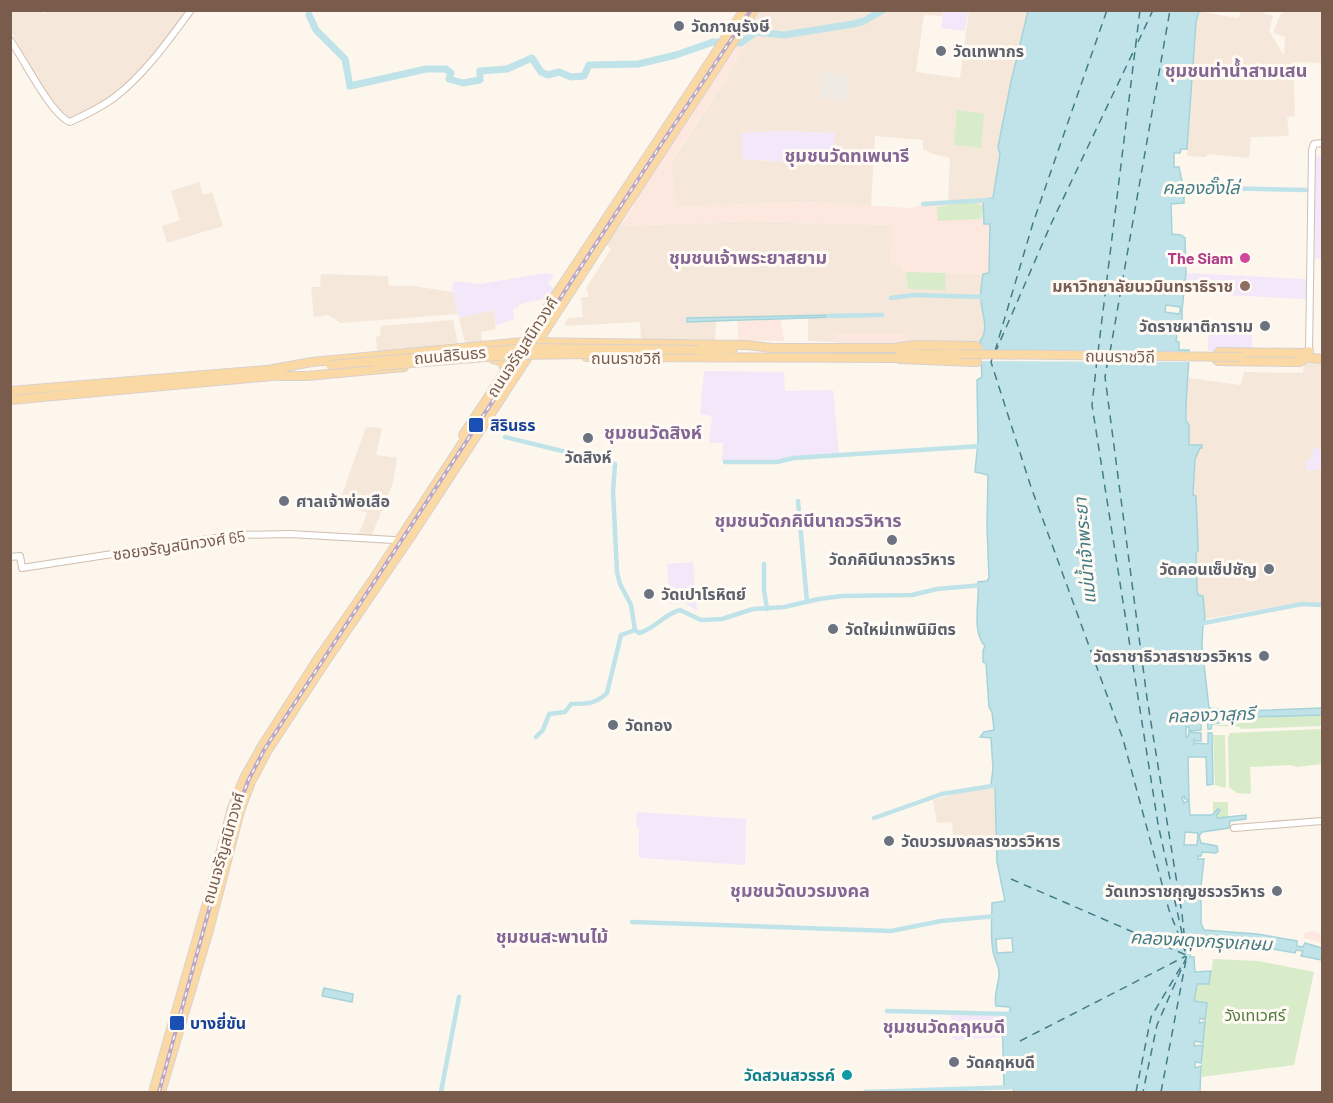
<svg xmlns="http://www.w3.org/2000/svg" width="1333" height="1103" font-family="Barlow,'Noto Sans Thai',sans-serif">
	<rect width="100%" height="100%" fill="#fdf6ec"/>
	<g fill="#f5e8da" fill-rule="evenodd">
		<polygon points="47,10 189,11 147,64 113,97 70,120 64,113 56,109 11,32 10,11 41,11 44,14"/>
		<polygon points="838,10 861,13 862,11 878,11 851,22 773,33 756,30 742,41 740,39 759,11"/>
		<path d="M887,11H943L942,16L924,15L916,72L960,78L969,11H1028L1011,82L999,147L1000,154L993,199L948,201L950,158L933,154L923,149V140L875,136L871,206L804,202L676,207L671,163L724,82L747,42L756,34L782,36L850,27L873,19ZM778,131L835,133L832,165L743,159L742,133Z"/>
		<polygon points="1197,11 1238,18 1241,11 1259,11 1273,16 1269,30 1284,56 1285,37 1276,34 1273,32 1280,15 1285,11 1322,11 1322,63 1293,62 1295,116 1287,117 1289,136 1251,137 1249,158 1207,154 1207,157 1187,156"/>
		<polygon points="199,182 203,195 212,192 223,226 167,243 162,226 180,220 171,191"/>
		<polygon points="749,221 893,225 891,264 902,265 902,272 983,274 981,302 985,322 984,336 980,341 980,345 908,342 908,334 835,334 835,342 808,341 808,318 832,317 832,315 687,322 716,321 715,340 641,339 640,322 564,326 568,318 583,317 581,297 589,297 586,288 611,249 605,244 620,226"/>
		<polygon points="321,274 388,276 389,286 413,286 453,292 458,314 341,323 328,315 314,317 311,287 320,287"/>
		<polygon points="494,310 496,329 481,332 482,341 465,343 459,318"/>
		<polygon points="453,320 458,343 377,351 376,337 380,336 381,326"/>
		<polygon points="1304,363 1322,363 1322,604 1297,603 1205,619 1203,596 1198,595 1197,590 1196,496 1193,496 1195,459 1202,445 1189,445 1189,425 1186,421 1185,404 1189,378 1241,385 1244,372 1303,373"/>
		<polygon points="366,427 382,428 376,455 397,458 393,483 371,537 358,536 367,513 339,503"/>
		<polygon points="994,788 997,837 954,844 952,822 937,823 933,800 967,791"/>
	</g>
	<g fill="#fde8e0">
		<polygon points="747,42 724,82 671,162 676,207 804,202 910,208 933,203 983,199 984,224 990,224 989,274 902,272 901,265 891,264 892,225 749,221 620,226 634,206 632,201 734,45"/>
		<polygon points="738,320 781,320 784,341 738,340"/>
		<polygon points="835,334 908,334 908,342 907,345 835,344"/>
		<polygon points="1313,931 1322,935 1322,943 1303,938 1305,933"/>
	</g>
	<polygon fill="#efe9e4" points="822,72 847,76 846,101 820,98"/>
	<g fill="#f3e8fa">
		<polygon points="943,11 968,11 965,31 941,28"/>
		<polygon points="778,131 835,133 832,165 743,159 741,133"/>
		<polygon points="1314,156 1322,157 1322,259 1315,259"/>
		<polygon points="545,273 554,275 548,284 555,289 548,298 520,304 517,308 513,309 514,319 496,326 494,310 459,318 452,288 454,281 480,284"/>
		<polygon points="1186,273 1306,279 1306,299 1183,293"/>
		<polygon points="1208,328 1252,329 1252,351 1208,351"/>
		<polygon points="704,371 784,372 785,391 833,390 839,454 795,456 767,461 722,461 723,443 709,443 712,416 700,414"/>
		<polygon points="1322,448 1322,469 1306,471 1306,459 1312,459 1312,449"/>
		<polygon points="693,562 694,575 697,611 685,603 670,604 667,564"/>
		<polygon points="637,812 746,819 745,865 641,858 639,855 639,827 636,827"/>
		<polygon points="951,1015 1002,1015 1002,1037 956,1040 952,1037"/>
	</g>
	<g fill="#d8ecc9">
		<polygon points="957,110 984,114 981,148 954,145"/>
		<polygon points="974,202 984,207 981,219 938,221 937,207"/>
		<polygon points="906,272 945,273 946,290 908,289"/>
		<polygon points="1322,715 1322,726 1241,729 1240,727 1213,726 1248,722 1248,717"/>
		<polygon points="1322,729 1322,764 1297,767 1290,765 1250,767 1251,794 1237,793 1229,787 1228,737 1230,733"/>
		<polygon points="1213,735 1225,735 1226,786 1225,788 1215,785"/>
		<polygon points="1213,802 1228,802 1228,817 1217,818 1213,814"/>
		<polygon points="1213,959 1258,961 1314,972 1294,1065 1202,1077 1201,1063 1207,1004 1194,1002 1196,984 1210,984"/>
	</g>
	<g fill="#bfe3e8" stroke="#a5d3da" stroke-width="1.5" fill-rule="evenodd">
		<path d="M1028,11H1199L1196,22L1187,149H1181L1180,153H1174V167H1179L1184,191V203L1171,204L1172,234L1181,235L1185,238L1186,273L1182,310L1180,309V307L1166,305L1165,312L1179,314L1180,311H1182V328H1178L1176,341L1179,342V350H1189C1189,374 1185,397 1186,421L1189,425V445H1202V448H1200L1195,459L1193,495L1196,496L1198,545V551L1196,553L1197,590L1198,595L1203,596L1205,619L1203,624L1202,646L1209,708L1243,711L1322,708V715L1248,717L1246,719L1212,724L1211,729H1208L1207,718L1195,720L1193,718V724L1195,721L1201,722V730L1189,731V727H1186V737H1188L1189,732L1201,733V741H1196L1194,739V745L1195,743L1208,744V733H1212L1213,784L1207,785L1206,757H1188L1189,799H1185L1184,796L1182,798L1184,803L1189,800L1190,815H1212L1218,809L1220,810L1216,816L1217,818L1246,815V819L1230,821L1229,828L1202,832L1199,836L1201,843L1217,846L1218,851L1216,853L1202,852L1201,856H1198V859H1204L1201,886L1199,887L1198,897L1201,900V923L1204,930L1257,934L1297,941V946L1303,947L1305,943L1322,948V960L1301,956L1303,951L1296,950L1295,953L1261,947L1213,950L1209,945L1206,947L1207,949H1198L1199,945L1196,944L1195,947H1192L1190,957H1194L1195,972L1211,971L1209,984H1197L1194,1001L1207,1003L1205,1020L1200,1018L1199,1023L1205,1022L1203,1043L1195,1041L1194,1046L1203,1045L1201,1063L1195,1062V1068L1201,1066L1200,1092H1014L1013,1087H1004L1002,1015L1010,1012V1007L996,1006C993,995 999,985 999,973C999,965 994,959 993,951C990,935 992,918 992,903L1005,901L997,862L995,788L991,785L993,768L991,738L980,737L984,732L994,730L992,712L989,707L986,663L983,662V651L985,646C971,631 980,601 978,582L987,581L989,578L987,525L988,475L975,472L978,442L977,380L982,377L980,341C990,329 981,312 981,299C980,290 982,282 983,274L989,273L990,224H984L983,199L993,198L1000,154L998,147L1011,82ZM1185,832L1198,833L1197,845H1184ZM1012,938L1013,952L997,953L996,939Z"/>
		<polygon points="832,315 833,317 687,322 687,318"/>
		<polygon points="324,988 353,994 352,1002 322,996"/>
	</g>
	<polygon fill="#fdf6ec" points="977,350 1192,352 1192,362 978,361"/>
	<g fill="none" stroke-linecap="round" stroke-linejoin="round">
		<g stroke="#bfe3e8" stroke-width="4.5">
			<polyline points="1177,187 1306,190"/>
			<polyline points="923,204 989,200"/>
			<polyline points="891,298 913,295 985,297"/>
			<polyline points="828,316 882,315"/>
			<path d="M505,437L615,464L613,491L617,572L620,584L631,605L635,630L639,633C655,629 664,614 680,610L701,620L722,619L753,609L784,607L819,599L842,596L912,595L937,589L983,585"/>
			<polyline points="725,462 777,462 794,458 982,446"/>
			<polyline points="798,501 807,602"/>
			<polyline points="764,564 764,590 767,609"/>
			<polyline points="1199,624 1302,604 1322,605"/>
			<path d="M536,737L543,730L549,714L565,712L571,704C586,704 596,704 607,693L621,635L635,630"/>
			<polyline points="874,818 942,794 998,785"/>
			<polyline points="632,922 891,931 941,921 997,916"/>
			<polyline points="887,1011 1010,1014"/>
			<polyline points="441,1092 459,997"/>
			<polyline points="865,1092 1018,1087"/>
		</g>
		<polyline stroke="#bfe3e8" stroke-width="7" points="309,15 316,30 345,59 350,86 426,69 446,69 451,73 449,79 463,83 480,80 480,71 507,69 532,58 541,72 548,75 559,72 571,77 584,76 589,65 638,64 676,55 713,42 741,43 756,32 784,35 853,24 864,21 883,10"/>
		<g stroke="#437c86" stroke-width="1.5" stroke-dasharray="8 6" stroke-linecap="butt">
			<polyline points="1138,42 1153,10"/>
			<polyline points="995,351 1033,223 1107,10"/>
			<polyline points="1098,352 1140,10"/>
			<polyline points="1110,352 1170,10"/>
			<polyline points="995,353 1051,224 1136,46"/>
			<polyline points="992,359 991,362 1031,487 1123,739 1169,910 1187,956 1157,1025 1143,1092"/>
			<polyline points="1097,360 1092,405 1158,824 1185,947"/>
			<polyline points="1108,360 1105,377 1147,698 1182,914 1186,952"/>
			<polyline points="1011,879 1186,955"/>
			<polyline points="1020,1041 1186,956"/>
			<polyline points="1136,1092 1151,1017 1182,965"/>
			<polyline points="1161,1092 1186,960"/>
		</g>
		<g stroke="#dcd0c4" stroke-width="8" stroke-dasharray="8 4" stroke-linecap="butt">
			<polyline points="531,346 573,280"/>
			<polyline points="469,433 517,359"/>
		</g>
		<g stroke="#d1beb0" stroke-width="8">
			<g id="tertiary">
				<path d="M10,40C24,59 51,115 70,122C85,115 102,107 115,97C145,74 168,41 191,10"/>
				<polyline points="1309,353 1312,150 1314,144 1322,143"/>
				<polyline points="10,557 20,556 22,568 235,535 290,534 394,540"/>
				<polyline points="1234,828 1322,821"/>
			</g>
		</g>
		<g stroke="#dad1cd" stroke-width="10">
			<g id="primary">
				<polyline points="899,347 917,345 976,346 978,348 977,362 973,362 900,359"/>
				<polyline points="769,348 895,348 913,353"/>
				<polyline points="699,350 733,349"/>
				<polyline points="586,357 894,358 917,354 958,354"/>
				<polyline points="1302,357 1322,359"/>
				<polyline points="1307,357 1300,362 1218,361 1215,358 1219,352 1303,353 1309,351"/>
				<polyline points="493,359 502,361 506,372"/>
				<polyline points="273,369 312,362 523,342 747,345 773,348"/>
				<polyline points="280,376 307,376 404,367"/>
				<polyline points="10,391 278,369"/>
				<polyline points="10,400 284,375"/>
				<polyline points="463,435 744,10"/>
				<polyline points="153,1092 209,896 232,808 244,778 262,746 319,657 376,575 469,433"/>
				<polyline points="161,1092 209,930 240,811 251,782 268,750 324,664 410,538 754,10"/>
			</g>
		</g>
		<use href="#tertiary" stroke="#fff" stroke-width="6"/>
		<use href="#primary" stroke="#fbd9a5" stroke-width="8"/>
		<g stroke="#b9a8c9" stroke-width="4">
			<polyline id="rail" points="159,1092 232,826 248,781 264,750 662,143 751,10"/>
		</g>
		<use href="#rail" stroke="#fffaf3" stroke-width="1.5" stroke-dasharray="4.5" stroke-linecap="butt"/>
		<g stroke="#dad1cd" stroke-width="10" stroke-linecap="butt">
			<g id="primary-bridge">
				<polyline points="958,354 1241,357"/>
				<polyline points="330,365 527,348 699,350"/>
				<polyline points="377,366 509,355 593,354"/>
			</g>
		</g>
		<use href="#primary-bridge" stroke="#fbd9a5" stroke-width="8"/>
	</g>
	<g fill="#6b7280" stroke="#fffaf3" stroke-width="2">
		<circle cx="679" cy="26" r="6"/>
		<circle cx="941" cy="51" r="6"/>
		<circle cx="1265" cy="326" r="6"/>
		<circle cx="588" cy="438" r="6"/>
		<circle cx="284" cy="501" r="6"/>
		<circle cx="892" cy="540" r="6"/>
		<circle cx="1269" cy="569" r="6"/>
		<circle cx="649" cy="594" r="6"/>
		<circle cx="833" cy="629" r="6"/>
		<circle cx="1264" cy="656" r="6"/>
		<circle cx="613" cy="725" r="6"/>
		<circle cx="889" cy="841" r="6"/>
		<circle cx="1277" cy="891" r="6"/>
		<circle cx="954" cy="1062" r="6"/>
	</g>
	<circle fill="#d1479c" stroke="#fffaf3" stroke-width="2" cx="1245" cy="258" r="6"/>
	<circle fill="#8d6e63" stroke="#fffaf3" stroke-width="2" cx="1245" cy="286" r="6"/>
	<g fill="#1a4fb4" stroke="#fffaf3" stroke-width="2">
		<rect x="468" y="417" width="16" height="16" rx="3"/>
		<rect x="169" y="1015" width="16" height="16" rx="3"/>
	</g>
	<circle fill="#0f9aa8" stroke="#fffaf3" stroke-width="2" cx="847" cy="1075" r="6"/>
	<g text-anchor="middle" stroke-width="6" stroke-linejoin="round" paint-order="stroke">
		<g font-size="16" font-weight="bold" fill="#5b616d" stroke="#fffaf3" text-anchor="start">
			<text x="691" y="32">วัดภาณุรังษี</text>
			<text x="953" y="57">วัดเทพากร</text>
			<text x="1253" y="332" text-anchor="end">วัดราชผาติการาม</text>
			<text x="588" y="463" text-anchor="middle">วัดสิงห์</text>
			<text x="296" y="507">ศาลเจ้าพ่อเสือ</text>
			<text x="892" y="565" text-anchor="middle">วัดภคินีนาถวรวิหาร</text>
			<text x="1257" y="575" text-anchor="end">วัดคอนเซ็ปชัญ</text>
			<text x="661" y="600">วัดเปาโรหิตย์</text>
			<text x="845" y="635">วัดใหม่เทพนิมิตร</text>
			<text x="1252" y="662" text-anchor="end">วัดราชาธิวาสราชวรวิหาร</text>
			<text x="625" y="731">วัดทอง</text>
			<text x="901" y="847">วัดบวรมงคลราชวรวิหาร</text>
			<text x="1265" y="897" text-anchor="end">วัดเทวราชกุญชรวรวิหาร</text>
			<text x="966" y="1068">วัดคฤหบดี</text>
		</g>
		<g font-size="16" font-weight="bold" fill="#b23c85" stroke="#fffaf3" text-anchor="end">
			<text x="1233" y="264">The Siam</text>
		</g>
		<g font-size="16" font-weight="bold" fill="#785e54" stroke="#fffaf3" text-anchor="end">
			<text x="1233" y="292">มหาวิทยาลัยนวมินทราธิราช</text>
		</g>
		<g font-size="16" fill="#7a5c4d" stroke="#fffaf3">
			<text transform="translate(522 347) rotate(-57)" y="6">ถนนจรัญสนิทวงศ์</text>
			<text transform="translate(450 355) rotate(-5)" y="6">ถนนสิรินธร</text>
			<text transform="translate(1120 356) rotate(1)" y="6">ถนนราชวิถี</text>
			<text x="626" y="364">ถนนราชวิถี</text>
			<text transform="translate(179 545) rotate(-8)" y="6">ซอยจรัญสนิทวงศ์ 65</text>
			<text transform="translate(223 848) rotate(-74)" y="6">ถนนจรัญสนิทวงศ์</text>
		</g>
		<g font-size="16" font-weight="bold" fill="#164399" stroke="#fffaf3" text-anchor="start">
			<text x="490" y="431">สิรินธร</text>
			<text x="190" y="1029">บางยี่ขัน</text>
		</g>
		<g font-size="16" fill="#537a41" stroke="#fffaf3">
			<text x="1255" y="1021">วังเทเวศร์</text>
		</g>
		<g font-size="16" font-weight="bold" fill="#0d838f" stroke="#fffaf3" text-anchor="end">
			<text x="835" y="1081">วัดสวนสวรรค์</text>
		</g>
		<g font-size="18" font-weight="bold" fill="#846695" stroke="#fffaf3">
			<text x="1236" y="77">ชุมชนท่าน้ำสามเสน</text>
			<text x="847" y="162">ชุมชนวัดทเพนารี</text>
			<text x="748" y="264">ชุมชนเจ้าพระยาสยาม</text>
			<text x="653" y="439">ชุมชนวัดสิงห์</text>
			<text x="808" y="527">ชุมชนวัดภคินีนาถวรวิหาร</text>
			<text x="800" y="897">ชุมชนวัดบวรมงคล</text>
			<text x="552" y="943">ชุมชนสะพานไม้</text>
			<text x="944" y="1033">ชุมชนวัดคฤหบดี</text>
		</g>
		<g font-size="18" font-style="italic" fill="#437c86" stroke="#fffaf3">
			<text x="1201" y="194">คลองอั๊งโล่</text>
			<text transform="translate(1085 551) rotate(-95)" y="6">แม่น้ำเจ้าพระยา</text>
			<text transform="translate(1211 715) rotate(-2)" y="6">คลองวาสุกรี</text>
			<text transform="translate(1201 941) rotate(3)" y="6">คลองผดุงกรุงเกษม</text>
		</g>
	</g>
	<rect width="1333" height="1103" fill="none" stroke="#7a5c4d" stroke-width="24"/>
</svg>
